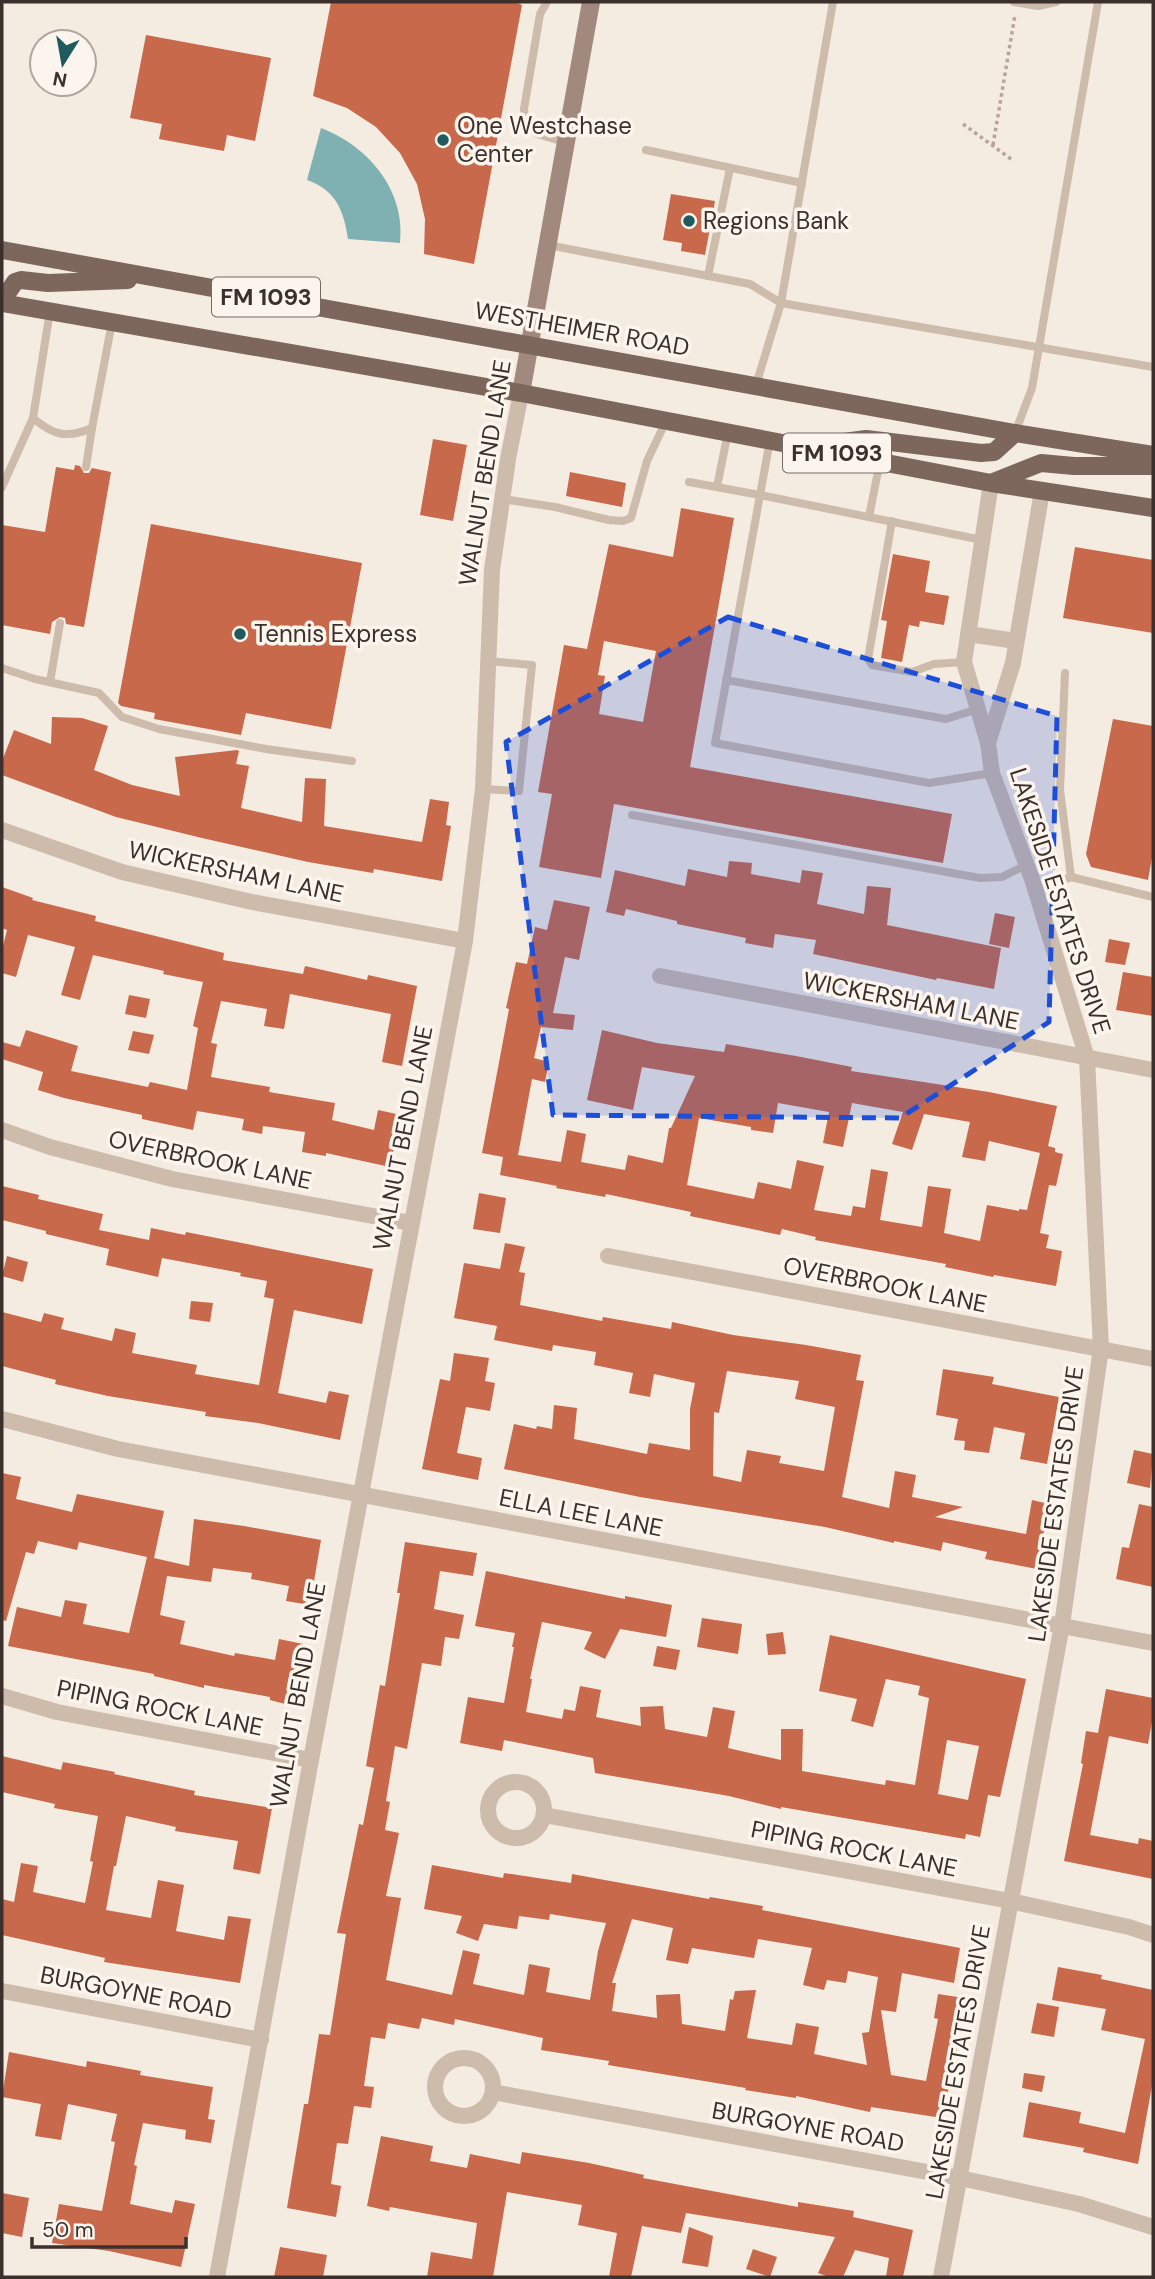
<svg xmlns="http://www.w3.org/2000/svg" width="1155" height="2279" font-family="'DM Sans',sans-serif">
	<rect width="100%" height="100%" fill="#f4ebe1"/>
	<path fill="#7fb0b2" d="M321,128C368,146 406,190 400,243L348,239C344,211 336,190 307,180Z"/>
	<g fill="#c8694b" fill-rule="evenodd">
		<polygon points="331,2 515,2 522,5 474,264 424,254 425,219 417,184 400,153 376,127 347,108 313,96"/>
		<polygon points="146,35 271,58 255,141 227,135 224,151 159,139 162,124 130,118"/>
		<polygon points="671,194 715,201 705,255 681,251 682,243 663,240"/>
		<polygon points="433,439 467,445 453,521 420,515"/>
		<polygon points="75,465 80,466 84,473 89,473 92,468 111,472 84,627 66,624 65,618 60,617 52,622 50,634 2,625 2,525 45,532 56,467 74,470"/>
		<polygon points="570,472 626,483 622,507 566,496"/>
		<path d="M681,508L734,518L690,767L952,814L943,863L614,804L601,878L539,867L552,794L538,792L564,645L587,649L609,544L673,557ZM604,641L656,651L643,722L599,714L605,676L598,675Z"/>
		<polygon points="151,524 362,563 331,729 246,713 241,735 154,719 155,713 121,706 118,703"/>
		<polygon points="1075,547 1153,560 1153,633 1063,618"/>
		<polygon points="893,554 930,561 925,592 949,596 944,625 920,621 919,627 909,625 902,662 881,658 887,621 881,620"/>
		<polygon points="52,717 82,718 108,726 94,770 132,785 180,796 175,757 237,750 239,751 236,764 249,766 241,808 302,822 305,778 326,779 324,826 422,842 430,799 449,802 446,825 451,826 442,881 374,869 373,873 308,862 202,838 116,817 2,775 2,761 14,730 51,744"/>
		<polygon points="1113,719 1153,726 1153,852 1148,880 1091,867 1086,854"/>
		<polygon points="729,861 752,863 751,874 800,883 802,870 823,873 817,904 864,914 867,886 891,888 887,925 1001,948 994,989 937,978 936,980 813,954 816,940 775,934 773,948 745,943 746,938 677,924 677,921 626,909 624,916 606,912 615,870 685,886 688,869 727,877"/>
		<polygon points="2,887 33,898 32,900 96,916 95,921 224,953 223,960 303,974 305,966 367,980 368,975 417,986 402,1066 382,1062 391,1014 290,994 284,1029 264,1026 267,1009 221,1001 211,1043 217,1044 211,1077 270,1087 269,1092 335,1103 332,1120 374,1130 378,1110 401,1115 390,1167 326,1153 326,1156 302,1152 305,1132 263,1126 262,1134 242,1130 244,1119 197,1111 193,1130 142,1119 142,1115 64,1098 38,1090 43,1072 2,1059 2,1042 20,1047 26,1030 78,1046 71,1071 148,1087 150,1082 187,1090 198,1028 193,1026 203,982 163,974 164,971 93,955 80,1000 61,995 75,947 28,935 16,977 2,973 2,950 7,930 2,928"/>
		<path d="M554,900L590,907L579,960L565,957L553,1013L575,1015L573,1030L541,1027L534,1058L549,1062L545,1082L532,1079L518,1155L561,1162L567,1130L586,1134L581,1162L625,1170L628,1155L663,1163L669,1128H671L695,1076L642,1067L633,1110L587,1100L602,1030L657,1043L724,1052L726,1044L796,1056L852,1067L851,1071L989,1092L1057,1106L1048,1146L1055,1148V1152L1063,1154L1056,1186L1049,1185L1040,1233L1049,1235L1046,1248L1062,1251L1056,1286L994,1275L993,1277L945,1267L946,1264L815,1240L816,1237L782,1229L780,1235L690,1216L691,1212L606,1194L605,1197L556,1188L557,1186L500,1175L503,1157L482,1153L509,1009L506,1008L516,962L527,964L535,927L547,930ZM778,1103L829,1112L823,1143L843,1147L852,1103L903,1112L892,1144L912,1150L924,1114L970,1122L962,1157L985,1161L989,1141L1040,1153L1027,1210L1019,1209V1211L987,1205L980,1241L944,1233L951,1189L928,1186L922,1227L880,1220L888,1172L871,1169L865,1208L853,1206L851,1216L814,1210L824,1166L797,1160L791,1189L758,1182L754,1199L687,1185L699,1118L751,1127V1130L773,1133Z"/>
		<polygon points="995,913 1015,917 1009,948 989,944"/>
		<polygon points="1109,939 1130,943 1125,965 1105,962"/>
		<polygon points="1123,972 1153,977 1153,1016 1116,1010"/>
		<polygon points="129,995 150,999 146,1018 125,1014"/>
		<polygon points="133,1031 154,1035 149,1054 128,1050"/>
		<polygon points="2,1186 39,1195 38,1199 103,1214 99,1230 149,1240 151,1228 185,1235 186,1232 373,1269 362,1324 294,1310 278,1393 326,1403 329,1391 349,1395 340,1440 258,1423 205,1416 206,1412 108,1396 55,1384 56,1380 2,1366 2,1312 41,1322 44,1313 64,1318 61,1329 112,1341 115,1328 136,1333 132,1353 197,1365 195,1374 259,1385 274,1299 264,1297 267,1281 240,1276 241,1273 162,1258 158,1277 106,1265 109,1249 46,1234 46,1231 2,1220"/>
		<polygon points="479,1193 506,1198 500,1233 473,1229"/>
		<path d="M505,1243L525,1247L519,1272L525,1273L520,1305L602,1321L603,1317L671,1329L672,1322L733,1335L806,1345L861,1355L856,1380L864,1381L842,1497L889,1508L895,1471L916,1475L912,1497L963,1507L935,1517L1026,1534L1032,1500L1049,1504L1037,1569L985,1559L987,1552L943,1542L941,1551L894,1541V1543L825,1527L640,1497L504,1469L514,1424L536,1429L537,1426L552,1429L554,1405L577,1408L574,1439L647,1454L649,1443L690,1450V1409L695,1383L654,1374L650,1397L629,1393L633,1373L594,1365L596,1352L553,1345L552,1351L494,1340L497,1326L454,1318L464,1263L500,1269ZM727,1371L799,1381L795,1399L835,1407L824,1471L779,1463L781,1456L747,1450L741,1482L713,1476L714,1412L719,1413Z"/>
		<polygon points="7,1256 28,1262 23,1282 2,1276"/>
		<polygon points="191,1301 213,1303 210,1322 189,1319"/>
		<polygon points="454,1353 489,1358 485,1381 495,1383 490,1411 466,1407 457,1453 482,1458 478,1480 422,1469 440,1379 450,1381"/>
		<polygon points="943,1369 994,1377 992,1384 1059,1397 1047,1464 1020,1459 1025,1433 994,1427 989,1453 964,1450 965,1441 954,1440 958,1419 936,1415"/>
		<polygon points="1134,1450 1153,1454 1150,1488 1127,1483"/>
		<polygon points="2,1473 21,1477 16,1499 72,1512 77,1494 164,1511 154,1558 189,1566 194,1519 244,1526 321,1540 310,1605 286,1601 289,1586 251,1579 252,1573 213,1568 211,1582 167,1576 160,1615 185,1621 180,1644 234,1656 235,1653 275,1660 279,1639 303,1644 297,1674 291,1673 285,1704 270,1700 270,1697 204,1685 204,1688 154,1676 154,1674 8,1646 17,1607 61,1617 65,1600 87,1604 83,1624 129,1633 147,1557 79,1542 77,1550 38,1541 34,1554 26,1552 6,1621 2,1620"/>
		<polygon points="1139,1504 1153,1507 1153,1587 1116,1579 1122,1547 1129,1548"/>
		<path d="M405,1542L477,1553L473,1576L440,1571L434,1609L464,1615L459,1639L445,1637L441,1666L422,1663L407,1749L395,1746L386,1801L390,1802L385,1830L399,1833L386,1896L401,1898L386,1980L452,1995L463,1950L480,1954L473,1984L524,1995L529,1964L550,1968L546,1992L590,2000L598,1951L606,1923L550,1914L549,1920L519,1916L517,1929L484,1924L478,1941L456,1933L462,1916L424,1909L432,1865L503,1878L504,1873L571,1883L572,1874L709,1899L710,1897L763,1906L762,1910L960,1948L954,1983L902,1973L896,2012L881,2010L891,2075L926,2081L938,2019L934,2018L938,1994L964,1998L955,2044L958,2045L942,2118L871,2107L870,2112L796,2096V2098L745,2090L746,2088L608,2065L609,2061L541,2050L543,2038L455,2019L454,2025L422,2018L419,2029L388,2023L385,2039L371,2037L364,2086L374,2087L371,2108L354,2106L348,2144L337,2143L331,2184L341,2186L336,2217L287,2208L304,2104H308L319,2034L330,2035L346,1934L337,1933L359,1824L363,1825L374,1768L366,1766L380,1685L385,1686L400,1593H397ZM632,1919L673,1928L666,1960L688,1964L692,1948L754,1958L758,1939L812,1948L803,1985L824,1990L827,1980L846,1983L848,1971L878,1977L869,2032L862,2033L867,2065L814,2054L819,2027L796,2023L792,2045L747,2038L756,1990L735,1991L733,2000L730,1999L725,2031L682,2024L680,1994L656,1995L657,2018L612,2011L616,1983H612Z"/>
		<path d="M486,1571L625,1599V1596L672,1605L666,1637L620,1629L605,1659L584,1649L592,1632L542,1622L530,1679H532L526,1712L562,1719L564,1709L575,1711L580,1686L601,1690L596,1717L641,1726L640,1707L663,1706L665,1729L707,1737L713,1707L735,1711L728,1748L781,1760V1729H803L802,1771L885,1785L886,1780L915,1785L929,1698L918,1695L920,1686L886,1679L873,1727L851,1721L857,1699L819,1691L830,1635L1026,1679L1000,1797L988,1795L980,1837L966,1834L965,1839L781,1807V1809L729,1796L595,1773L593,1758L504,1740L502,1751L460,1743L468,1697L504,1703L514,1647H512L515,1633L475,1626ZM947,1740L979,1746L968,1800L938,1794Z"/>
		<polygon points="702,1618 742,1624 738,1654 697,1647"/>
		<polygon points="783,1632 786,1654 768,1655 766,1634"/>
		<polygon points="657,1646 680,1650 676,1670 653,1666"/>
		<polygon points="1106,1689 1153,1698 1153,1716 1148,1744 1109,1736 1090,1835 1138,1844 1139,1838 1153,1841 1153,1879 1064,1861 1083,1764 1081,1763 1086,1731 1098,1733"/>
		<polygon points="2,1756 61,1770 63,1762 115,1772 114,1774 195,1791 194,1795 272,1808 260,1874 233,1869 238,1841 175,1831 176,1827 126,1816 116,1866 114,1866 106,1910 151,1918 158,1880 184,1885 176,1931 224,1940 228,1916 251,1919 240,1983 104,1962 105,1958 2,1935 2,1899 14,1902 21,1863 38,1866 33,1892 85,1903 93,1862 90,1861 98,1816 54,1808 55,1804 2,1792"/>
		<polygon points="1058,1967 1102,1975 1101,1979 1153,1990 1153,2080 1138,2164 1083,2152 1084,2148 1023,2137 1029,2102 1081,2112 1079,2123 1125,2133 1145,2039 1101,2030 1106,2009 1052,2000"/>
		<polygon points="1037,2003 1059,2007 1054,2037 1031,2033"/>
		<polygon points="9,2052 86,2067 87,2061 141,2071 140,2075 213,2087 208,2119 215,2120 211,2143 185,2139 186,2130 143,2123 134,2165 137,2166 130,2204 172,2213 175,2200 195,2204 181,2267 109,2251 52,2243 59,2204 102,2211 115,2142 111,2141 117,2114 68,2104 61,2140 35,2136 41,2104 2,2097"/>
		<polygon points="1024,2073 1045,2076 1042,2092 1022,2088"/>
		<polygon points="381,2136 433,2146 430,2161 467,2168 470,2154 520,2164 522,2152 589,2163 644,2175 643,2178 798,2207 798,2202 854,2211 853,2217 913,2230 903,2277 886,2277 889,2258 855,2250 843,2277 829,2277 818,2273 835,2237 686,2213 681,2233 642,2226 631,2277 609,2277 617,2233 578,2225 582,2205 507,2192 493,2277 427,2277 431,2252 472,2259 477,2223 390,2207 389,2211 367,2206"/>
		<polygon points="2,2193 29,2198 22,2237 2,2233"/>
		<polygon points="689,2227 713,2236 708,2267 682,2263"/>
		<polygon points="280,2247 327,2255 323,2277 274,2277"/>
		<polygon points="753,2249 777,2257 770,2277 746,2269"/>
	</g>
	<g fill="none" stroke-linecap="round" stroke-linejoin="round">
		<g stroke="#b9a596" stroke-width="3.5" stroke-dasharray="3.5 3.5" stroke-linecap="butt">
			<polyline points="963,124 1011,159"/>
			<polyline points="993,145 1015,15"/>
		</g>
		<g stroke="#cdbbac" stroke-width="8">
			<polyline points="547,2 540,14 524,109 526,124 537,134 564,142"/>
			<polyline points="1014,2 1038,6 1056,2"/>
			<polyline points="646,150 802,183"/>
			<polyline points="548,245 750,284 781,303 1153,367"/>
			<polyline points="708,276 730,168"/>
			<path d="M50,311L33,418C53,435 66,439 92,428L112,322"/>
			<polyline points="756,385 781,303 833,2"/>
			<polyline points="1015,433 1032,388 1098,2"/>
			<polyline points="770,440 760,495 982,540"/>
			<polyline points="86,467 92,428"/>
			<polyline points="689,482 760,495 715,743 929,783 992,773"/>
			<polyline points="2,487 33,418"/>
			<polyline points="717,487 728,432"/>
			<polyline points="502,499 555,507 609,520 623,521 631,518 647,461 666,421"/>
			<polyline points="869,517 880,461"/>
			<polyline points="892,521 868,659 872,665 912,672 934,664 964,662"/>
			<polyline points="2,668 35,679 99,693 122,717 159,729 266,749 352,761"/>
			<polyline points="1065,673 1060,790 1071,877"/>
			<polyline points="726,680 946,719 978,709"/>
			<polyline points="50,682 60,623"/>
			<polyline points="483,789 519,791 532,665 488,661"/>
			<polyline points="632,815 980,878 1002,877 1026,865"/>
			<polyline points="1036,891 1071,877 1153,897"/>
		</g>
		<g stroke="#cdbbac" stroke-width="16">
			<polyline points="968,634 1016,641"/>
			<polyline points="988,743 1013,663 1042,491"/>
			<polyline points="2,830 122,872 252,902 465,941"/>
			<polyline points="660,976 1153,1070"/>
			<polyline points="2,1130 50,1147 172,1179 411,1223"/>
			<polyline points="608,1256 1153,1359"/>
			<polyline points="2,1419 118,1449 1153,1643"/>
			<polyline points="2,1696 57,1712 311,1760"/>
			<circle cx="516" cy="1810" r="28"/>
			<polyline points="544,1815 1010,1901 1129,1927 1153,1935"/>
			<polyline points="2,1991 261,2040"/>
			<circle cx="464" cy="2087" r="29"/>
			<polyline points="493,2092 960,2178 1079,2204 1153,2227"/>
			<polyline points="217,2277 311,1760 465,941 483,789 492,570 508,459 521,393"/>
			<polyline points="941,2277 1062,1625 1101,1348 1087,1058 1032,879 992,773 988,743 964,662 991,483"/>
		</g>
		<polyline stroke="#a18a7d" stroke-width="18" points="521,393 591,2"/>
		<g stroke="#7d675c" stroke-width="18">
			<polyline points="2,250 1015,433 1153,455"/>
			<polyline points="2,301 15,282 21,280 48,283 128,280"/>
			<polyline points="2,303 521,393 991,483 1153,508"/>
			<polyline points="822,445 866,439 981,453 994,452 1015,433"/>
			<polyline points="993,482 1041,463 1074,466 1153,466"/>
		</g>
	</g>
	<path fill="#1d4ed8" fill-opacity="0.2" stroke="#1d4ed8" stroke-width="5" stroke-dasharray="14 9" stroke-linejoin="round" d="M728,617L1057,716L1049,1022L900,1118L553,1115L506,742Z"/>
	<g fill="#1f5a5e" stroke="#fbf5ee" stroke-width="2.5">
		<circle cx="443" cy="140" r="7"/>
		<circle cx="689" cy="221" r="7"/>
		<circle cx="240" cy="634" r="7"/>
	</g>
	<g text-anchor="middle" stroke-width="7" stroke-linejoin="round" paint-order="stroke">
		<g fill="#fbf5ee" stroke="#756b66" stroke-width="2">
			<rect x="212" y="277.5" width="108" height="39" rx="5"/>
			<rect x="783" y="433.5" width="108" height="39" rx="5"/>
		</g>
		<g font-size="23" font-weight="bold" fill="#3b302b">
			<text x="266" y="305">FM 1093</text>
			<text x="837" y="461">FM 1093</text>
		</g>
		<g font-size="24" fill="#3b302b" stroke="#fbf5ee" text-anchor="start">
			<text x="457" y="134">One Westchase<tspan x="457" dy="28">Center</tspan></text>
			<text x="703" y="229">Regions Bank</text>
			<text x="254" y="642">Tennis Express</text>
		</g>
		<g font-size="24" fill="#3b302b" stroke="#fbf5ee">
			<text transform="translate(582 329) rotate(10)" y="8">WESTHEIMER ROAD</text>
			<text transform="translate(485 473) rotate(-81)" y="8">WALNUT BEND LANE</text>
			<text transform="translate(236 872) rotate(12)" y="8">WICKERSHAM LANE</text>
			<text transform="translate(1060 901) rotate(72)" y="8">LAKESIDE ESTATES DRIVE</text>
			<text transform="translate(911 1001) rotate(11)" y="8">WICKERSHAM LANE</text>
			<text transform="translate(403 1138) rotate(-79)" y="8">WALNUT BEND LANE</text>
			<text transform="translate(210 1160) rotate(12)" y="8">OVERBROOK LANE</text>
			<text transform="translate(885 1285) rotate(11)" y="8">OVERBROOK LANE</text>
			<text transform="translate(1056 1504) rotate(-82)" y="8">LAKESIDE ESTATES DRIVE</text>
			<text transform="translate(581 1513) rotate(11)" y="8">ELLA LEE LANE</text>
			<text transform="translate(298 1695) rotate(-80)" y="8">WALNUT BEND LANE</text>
			<text transform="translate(160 1708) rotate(11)" y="8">PIPING ROCK LANE</text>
			<text transform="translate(854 1849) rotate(11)" y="8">PIPING ROCK LANE</text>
			<text transform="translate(136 1993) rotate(11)" y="8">BURGOYNE ROAD</text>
			<text transform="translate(958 2062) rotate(-80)" y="8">LAKESIDE ESTATES DRIVE</text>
			<text transform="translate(808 2127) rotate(10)" y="8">BURGOYNE ROAD</text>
		</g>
	</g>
	<rect width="1155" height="2279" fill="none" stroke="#3b302b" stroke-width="7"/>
	<g transform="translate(63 63) rotate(191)"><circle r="33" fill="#fbf5ee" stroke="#aea6a0" stroke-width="2"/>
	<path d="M0-5L12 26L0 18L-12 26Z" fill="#1f5a5e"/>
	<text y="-10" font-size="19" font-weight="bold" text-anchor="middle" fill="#3b302b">N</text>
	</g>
	<path d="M32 2237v10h154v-10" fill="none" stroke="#3b302b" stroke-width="3.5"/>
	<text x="42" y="2237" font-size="21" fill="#3b302b" stroke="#fbf5ee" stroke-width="5" paint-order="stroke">50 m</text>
</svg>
